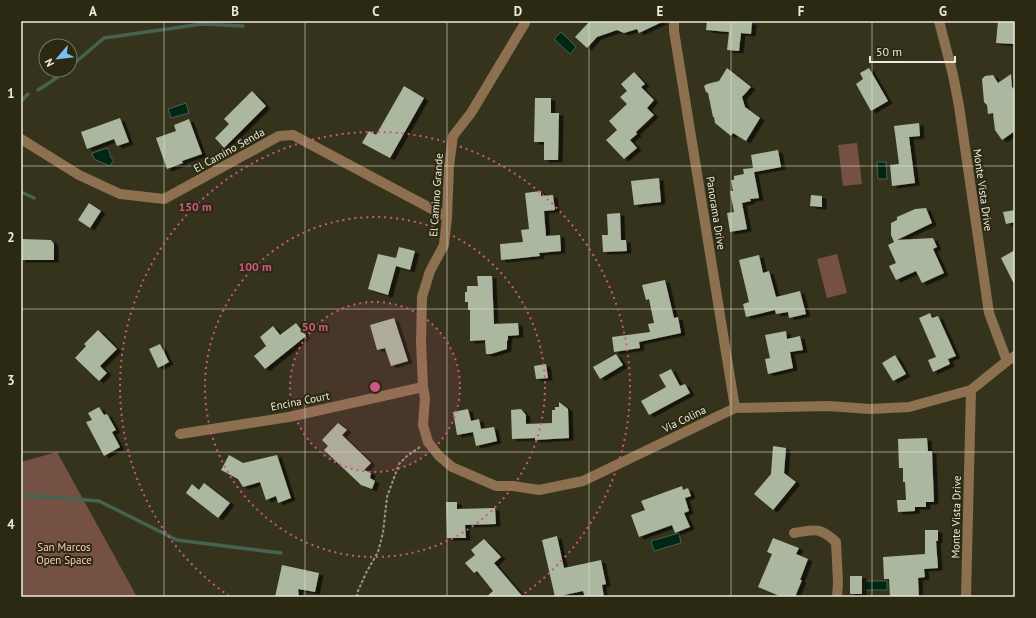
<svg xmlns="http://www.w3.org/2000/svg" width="1036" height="618" font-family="'PT Sans',sans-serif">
	<defs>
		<filter id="shadow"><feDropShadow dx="4.5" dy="2.5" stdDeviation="0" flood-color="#0009"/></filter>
	</defs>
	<rect width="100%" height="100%" fill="#36331d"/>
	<g fill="#755143">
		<polygon points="857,143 862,184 843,186 838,145"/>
		<polygon points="837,254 847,293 827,298 817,259"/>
		<polygon points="57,452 137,597 21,597 21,462"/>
	</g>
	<g fill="#002715" stroke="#466251">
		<polygon points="561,32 576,47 570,54 554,39"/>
		<polygon points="186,103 189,113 171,118 168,109"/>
		<polygon points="108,148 111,158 114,159 110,166 94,159 92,153"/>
		<polygon points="877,162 886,162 887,179 878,179"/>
		<polygon points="679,533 681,543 654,551 651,541"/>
		<polygon points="865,581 887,581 887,590 864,590"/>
	</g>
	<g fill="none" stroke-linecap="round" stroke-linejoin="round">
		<g stroke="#466251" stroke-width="3.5">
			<polyline points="70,67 104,38 202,24 243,26"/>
			<polyline points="38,90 52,81 66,70"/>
			<polyline points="21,101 28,94"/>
			<polyline points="21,192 34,198"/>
			<polyline points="21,495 99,501 177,540 281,553"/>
		</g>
	</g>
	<g fill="#abb79f" filter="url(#shadow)">
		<polygon points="590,21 664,21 639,33 637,29 624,33 617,30 597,37 587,48 575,37"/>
		<polygon points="707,21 752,22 751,34 741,33 739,51 727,50 729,32 706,30"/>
		<polygon points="998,21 1015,21 1015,44 996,43"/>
		<polygon points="727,68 751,87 742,97 745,107 760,118 746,141 733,133 731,136 715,123 714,117 713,117 708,93 706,92 704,86 707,84 719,81"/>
		<polygon points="869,68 888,101 871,111 856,84 863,79 860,73"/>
		<polygon points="634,72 645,84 641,87 654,100 647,108 654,115 636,132 637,134 630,140 637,148 624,159 606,140 617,130 609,121 627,104 620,97 627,91 621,84"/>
		<polygon points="1011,74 1012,87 1014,90 1015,95 1015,131 1002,140 995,130 993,113 988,114 987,105 984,102 982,79 985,76 993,75 998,83"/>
		<polygon points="404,86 424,98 390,158 362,143 369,131 376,135"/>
		<polygon points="252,91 266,106 224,148 215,138 229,124 224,119"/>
		<polygon points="535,98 551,98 551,113 559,113 558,160 544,160 544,142 534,142"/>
		<polygon points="120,118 129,142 117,146 114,139 87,149 81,132"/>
		<polygon points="189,119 202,154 182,161 183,163 167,169 156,138 176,131 174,125"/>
		<polygon points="919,123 920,136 909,137 915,183 892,186 890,165 899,164 894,126"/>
		<polygon points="778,150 781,167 754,172 759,198 750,199 751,201 742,203 747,229 730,232 727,213 734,212 730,191 733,191 731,180 734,180 734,176 744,174 743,169 753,168 751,155"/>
		<polygon points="659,178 661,202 634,205 631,181"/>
		<polygon points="541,191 541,196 553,195 555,210 544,211 546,236 560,235 561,251 539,253 540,256 501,260 500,244 523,242 521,230 529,229 525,193"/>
		<polygon points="811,195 822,196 822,207 810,206"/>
		<polygon points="89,203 101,211 90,228 78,220"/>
		<polygon points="926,208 932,223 897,240 933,238 937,247 933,249 944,273 922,283 916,271 896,280 889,266 896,263 888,245 894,242 891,235 891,223 897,220 897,217 915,209"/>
		<polygon points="1015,210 1015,222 1006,224 1003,212"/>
		<polygon points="620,213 621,240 626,240 627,251 603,252 602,235 608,235 607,214"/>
		<polygon points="21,239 51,240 54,244 54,260 21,260"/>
		<polygon points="399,247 415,251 410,270 396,266 388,295 368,289 378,254 396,258"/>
		<polygon points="1015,250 1015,286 1001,258"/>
		<polygon points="759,255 763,273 769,271 776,297 800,291 806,314 789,318 788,312 776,314 775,310 746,317 743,304 749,302 739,260"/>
		<polygon points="477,276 492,276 494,324 518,323 519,335 508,336 508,340 507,341 507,349 491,354 486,354 485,340 470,341 470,310 468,310 468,302 465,302 465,292 467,292 467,286 478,286"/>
		<polygon points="665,280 674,318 678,317 681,333 639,342 640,348 614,352 612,337 650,332 648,324 654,323 649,299 646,300 642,285"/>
		<polygon points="930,313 932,318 938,316 956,356 948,359 950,364 933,372 928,360 936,357 919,318"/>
		<polygon points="394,318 408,361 391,366 385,348 377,350 370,325"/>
		<polygon points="296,323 306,336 265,369 254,356 266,346 260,337 273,326 280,335"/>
		<polygon points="98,330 117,349 100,366 107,373 99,381 75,358 86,346 84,344"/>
		<polygon points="786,331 787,339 800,336 803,350 790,352 793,368 768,374 765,359 770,358 765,335"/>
		<polygon points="160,344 169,362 158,368 149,349"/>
		<polygon points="616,354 623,365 600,379 593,367"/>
		<polygon points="895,355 906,374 893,381 882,363"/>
		<polygon points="546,364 548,378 536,379 534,366"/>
		<polygon points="671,369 680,386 685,384 690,393 649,415 641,401 666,387 659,375"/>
		<polygon points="559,402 568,409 569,438 535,440 535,438 512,439 511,410 521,409 526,415 526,424 552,423 552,410 555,410 555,407 559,407"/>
		<polygon points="99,407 104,415 107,414 116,430 112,432 120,447 104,456 86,422 92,420 88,413"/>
		<polygon points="468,409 471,421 479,419 481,429 494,427 497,441 476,446 473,432 457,435 453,412"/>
		<polygon points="338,423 347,430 342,435 371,463 364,470 371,473 370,478 375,481 372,489 361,485 324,450 328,446 322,440"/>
		<polygon points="927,438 928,451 932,451 934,502 926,502 926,507 915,507 915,511 898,512 897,500 906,500 905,482 903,482 903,468 899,468 898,439"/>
		<polygon points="773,446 786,448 784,473 796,482 773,510 754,494 771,474"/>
		<polygon points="229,455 243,463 277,455 291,498 278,503 276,496 266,500 260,482 243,487 238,479 221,470"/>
		<polygon points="204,483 230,503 218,518 186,493 192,484 199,490"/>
		<polygon points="682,486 683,490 688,488 691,496 685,498 689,511 684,513 690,527 675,533 672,525 639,537 631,515 645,510 641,501"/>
		<polygon points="446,502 457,502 457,509 495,508 496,524 465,525 466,538 447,538"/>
		<polygon points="925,530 938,530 938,541 936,541 938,568 924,569 925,577 918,578 919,597 890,597 889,579 884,579 883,557 925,554"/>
		<polygon points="557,536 564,568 601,560 606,584 602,585 604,597 585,597 583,591 555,597 542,540"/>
		<polygon points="773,538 799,548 796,554 808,559 800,580 802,580 795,597 782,597 758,587 772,554 767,552"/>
		<polygon points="484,539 501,557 494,563 523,597 486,597 493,591 477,571 474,573 465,563 475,555 471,550"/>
		<polygon points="282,565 319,573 315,592 298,589 299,597 275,597"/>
		<rect x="850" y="576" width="12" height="18"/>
	</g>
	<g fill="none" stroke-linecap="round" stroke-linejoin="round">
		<polyline stroke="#9a9886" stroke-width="2" stroke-dasharray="3 2" stroke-linecap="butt" points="357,597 358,591 366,573 378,552 383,533 387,497 399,464 407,456 420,447"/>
		<g stroke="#8c704f" stroke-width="10">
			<polyline points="525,21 525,23 471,113 453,136 449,166 447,217 444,245 430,271 422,297 421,342 423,387 425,398 423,425 428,442 439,456 452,467 496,486 513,486 539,490 583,481 735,408 828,406 870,409 909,407 971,390 1007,361 1015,356"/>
			<polyline points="674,21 674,31 735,408"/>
			<polyline points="939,21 953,75 959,106 989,313 1007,361"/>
			<polyline points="21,139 79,175 120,194 164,199 279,136 293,135 447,217"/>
			<polyline points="180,434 289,417 423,387"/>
			<path d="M794,533C815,530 819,526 836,542L838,582L837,597"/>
			<polyline points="966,597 971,390"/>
		</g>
	</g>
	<path fill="none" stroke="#ebeadc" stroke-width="1" stroke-opacity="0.55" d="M164,21V597M305,21V597M447,21V597M589,21V597M731,21V597M872,21V597M21,166H1015M21,309H1015M21,452H1015"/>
	<circle cx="375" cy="387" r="85" fill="#ce5782" fill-opacity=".12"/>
	<g fill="none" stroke="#ce5782" stroke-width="2" stroke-dasharray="2 4">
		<circle cx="375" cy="387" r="85"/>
		<circle cx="375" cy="387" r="170"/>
		<path d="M229 596A255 255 0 1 1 521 596"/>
	</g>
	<g text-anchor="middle" stroke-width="4" stroke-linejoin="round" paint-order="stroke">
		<g font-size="11" fill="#ebeadc" stroke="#2c2913">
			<text transform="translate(229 150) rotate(-29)" y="4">El Camino Senda</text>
			<text transform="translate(983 190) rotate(82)" y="4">Monte Vista Drive</text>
			<text transform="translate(436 195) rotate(-86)" y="4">El Camino Grande</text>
			<text transform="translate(716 213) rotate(81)" y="4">Panorama Drive</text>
			<text transform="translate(300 401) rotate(-11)" y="4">Encina Court</text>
			<text transform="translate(684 419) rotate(-26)" y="4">Via Colina</text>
			<text transform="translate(956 517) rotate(-89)" y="4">Monte Vista Drive</text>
		</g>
		<g font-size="11" fill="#fecdbb" stroke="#2c2913">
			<text x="64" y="551">San Marcos<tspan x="64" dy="13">Open Space</tspan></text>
		</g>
	</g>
	<circle cx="375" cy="387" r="6" fill="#ce5782" stroke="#2c2913" stroke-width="2"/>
	<g font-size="12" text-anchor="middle" font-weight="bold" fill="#ce5782" stroke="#2c2913" stroke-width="4" stroke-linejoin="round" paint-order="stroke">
		<text x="195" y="211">150 m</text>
		<text x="255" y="271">100 m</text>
		<text x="315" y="331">50 m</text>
	</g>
	<rect width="1036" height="618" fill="none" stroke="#2c2913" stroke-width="44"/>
	<g transform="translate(58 58) rotate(242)"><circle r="19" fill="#2c2913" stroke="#787663"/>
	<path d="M0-3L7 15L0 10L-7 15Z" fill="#7bbef8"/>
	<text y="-6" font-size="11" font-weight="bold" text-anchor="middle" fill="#ebeadc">N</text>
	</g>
	<path d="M870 56v6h85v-6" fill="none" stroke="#ebeadc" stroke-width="2"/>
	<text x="876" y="56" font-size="12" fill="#ebeadc" stroke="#2c2913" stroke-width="3" paint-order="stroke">50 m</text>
	<rect x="22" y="22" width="992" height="574" fill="none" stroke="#ebeadc" stroke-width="1.5"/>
	<g font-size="13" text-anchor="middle" font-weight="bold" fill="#ebeadc">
		<text x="93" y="16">A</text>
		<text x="235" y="16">B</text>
		<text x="376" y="16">C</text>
		<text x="518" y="16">D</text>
		<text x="660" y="16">E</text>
		<text x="801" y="16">F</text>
		<text x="943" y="16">G</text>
		<text x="11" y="98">1</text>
		<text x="11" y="242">2</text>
		<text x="11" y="385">3</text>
		<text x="11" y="529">4</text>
	</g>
</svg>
